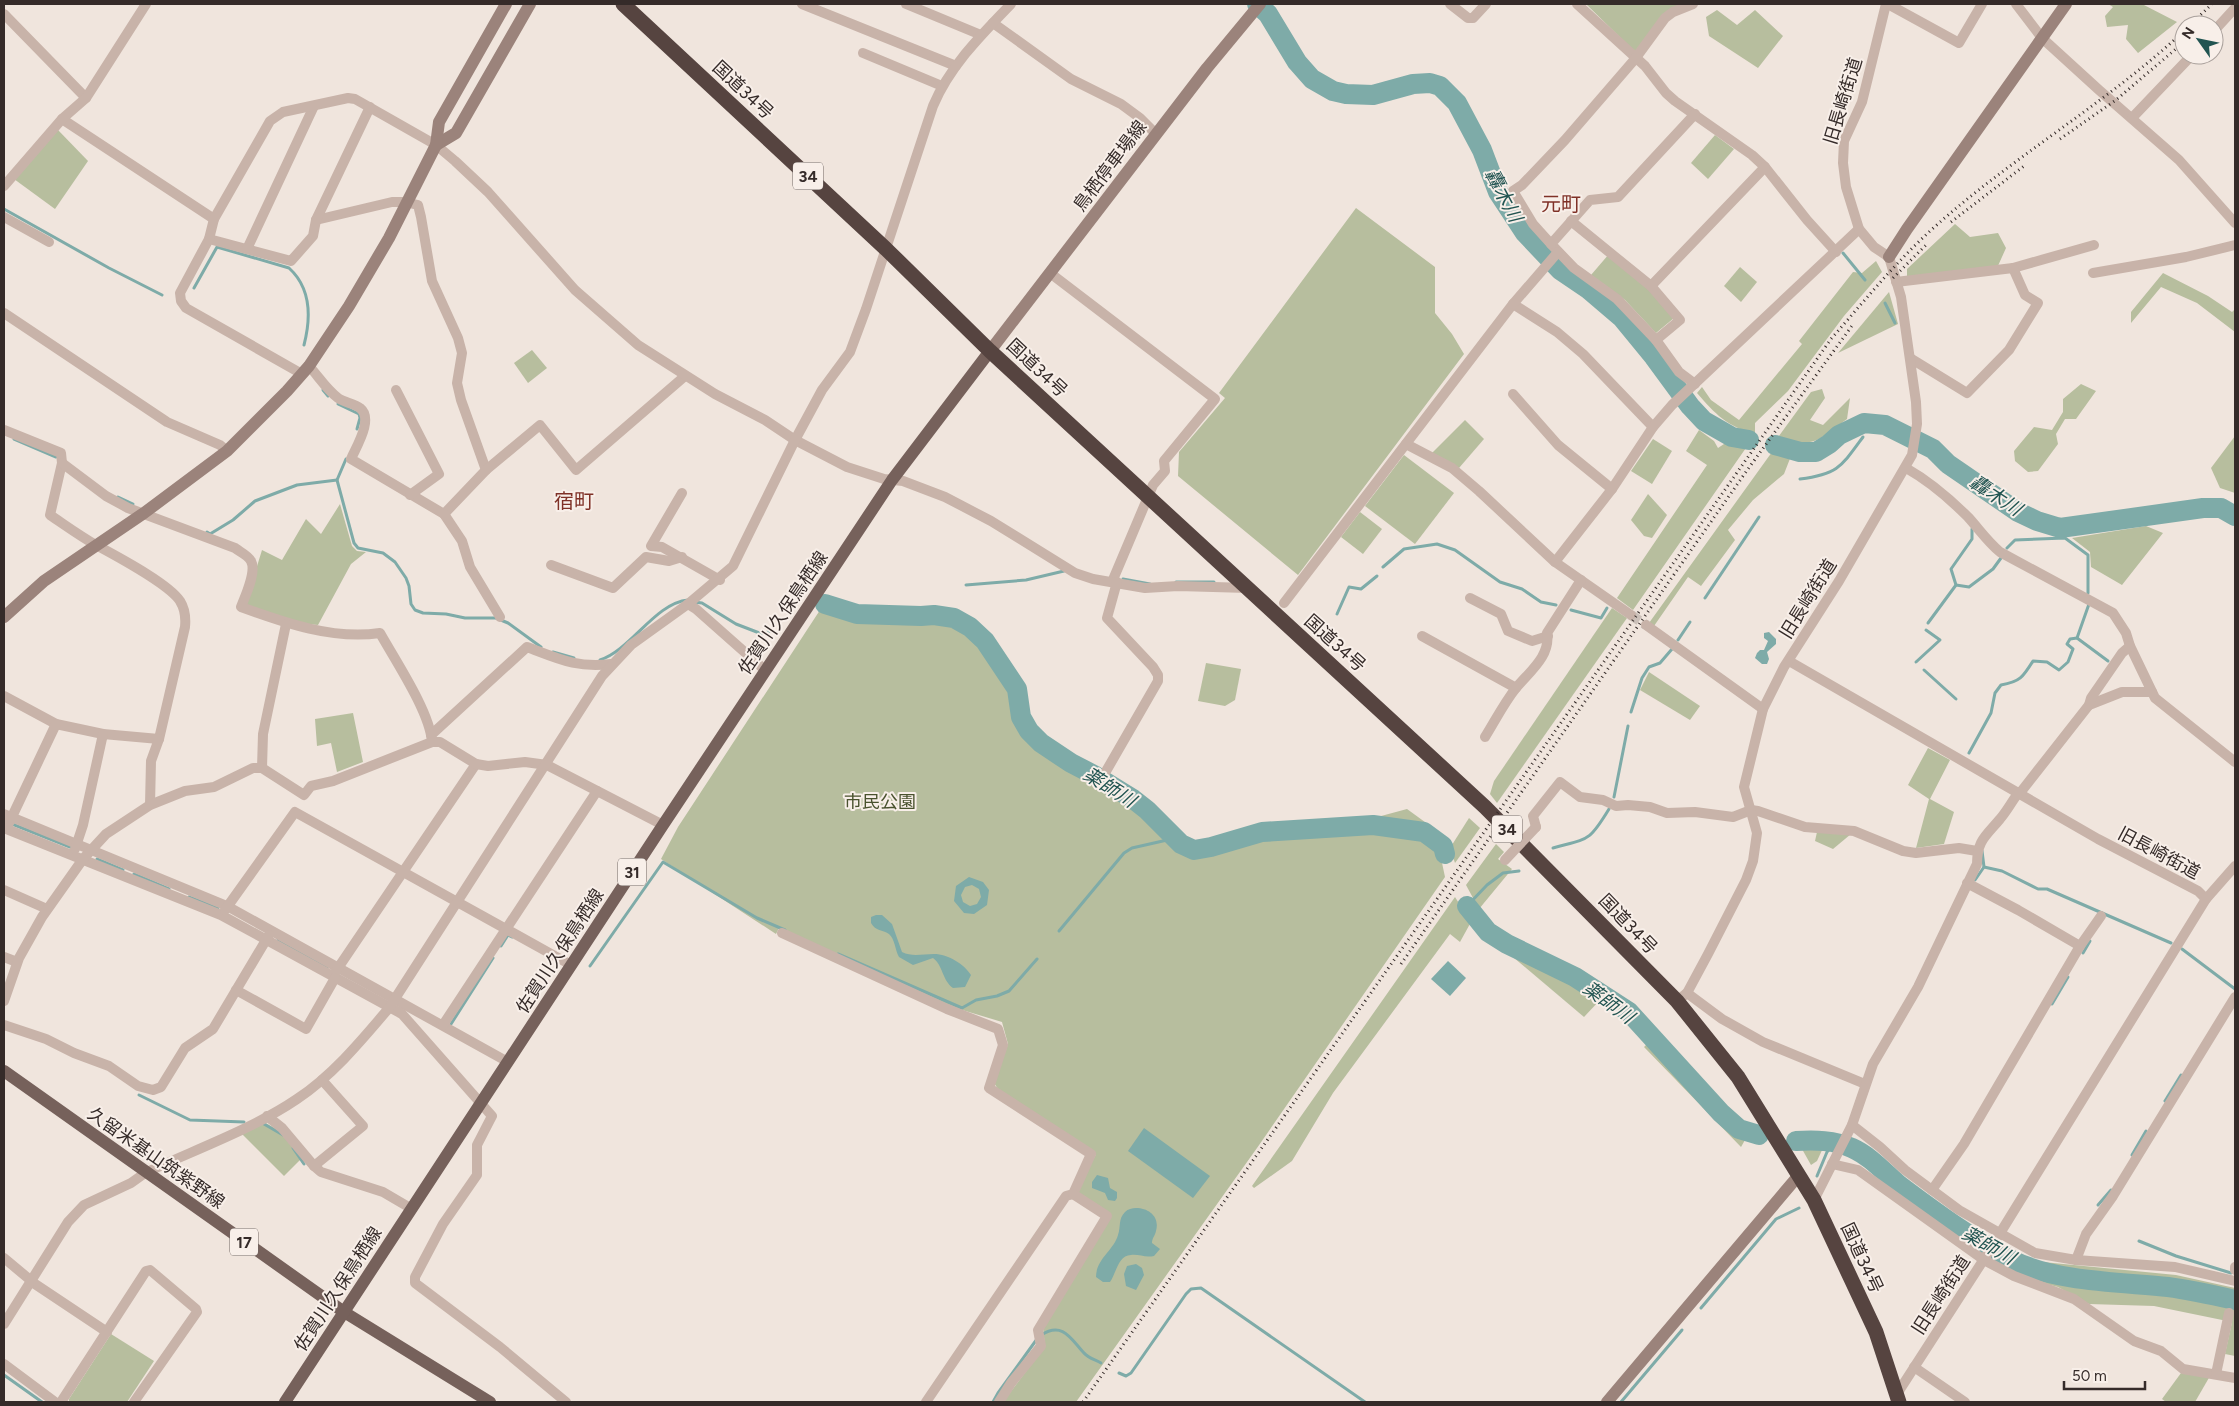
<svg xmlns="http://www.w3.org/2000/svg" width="2239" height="1406" font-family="Figtree,'Noto Sans JP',sans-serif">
	<rect width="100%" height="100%" fill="#f0e5dd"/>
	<g fill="#b7be9e">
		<polygon points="1586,4 1682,4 1635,52"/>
		<polygon points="2108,4 2142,4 2177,22 2138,53 2126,39 2128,25 2107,27 2105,16 2113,7"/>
		<polygon points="1717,10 1737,25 1755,10 1783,36 1758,68 1709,36 1706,17"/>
		<polygon points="57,129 88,161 55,209 14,179"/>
		<polygon points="1715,135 1734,149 1708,179 1691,163"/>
		<polygon points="1356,208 1435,267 1435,313 1452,334 1464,354 1298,575 1178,476 1179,452 1225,398 1219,393"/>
		<polygon points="1955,224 1970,237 1998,233 2006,248 1997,268 1907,279 1907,269"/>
		<polygon points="1609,254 1649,289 1674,318 1656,333 1625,300 1591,275"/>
		<path d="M1876,261L1882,272L1844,316L1788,391L1755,423V434C1728,427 1715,414 1697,393L1702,387L1711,400L1739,420L1802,344L1799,341L1853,272L1862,273Z"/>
		<polygon points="1740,267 1757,282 1741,302 1724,286"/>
		<polygon points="2163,273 2208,296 2232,312 2235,309 2235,332 2197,303 2161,287 2131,323 2131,312"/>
		<polygon points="1889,292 1898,324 1838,353"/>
		<polygon points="532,350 547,368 528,383 514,363"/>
		<polygon points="2081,384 2096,391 2076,419 2065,419 2056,434 2058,444 2038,471 2028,472 2015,461 2014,451 2034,427 2052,430 2063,412 2063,399"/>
		<path d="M1822,389L1825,398L1810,420L1823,425L1850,398L1847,419C1815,443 1816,446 1776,440L1811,392Z"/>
		<polygon points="1465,420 1484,439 1459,468 1432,453"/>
		<polygon points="1699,430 1714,441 1718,448 1730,440 1748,445 1633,610 1617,598 1707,465 1686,451"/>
		<polygon points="2235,436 2235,493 2220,488 2211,468"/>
		<polygon points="1653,439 1672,451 1652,484 1631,471"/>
		<polygon points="1772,452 1791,456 1784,474 1753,500 1728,530 1735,540 1701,586 1688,577 1654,626 1649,623"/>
		<polygon points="1404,455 1454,493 1415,544 1365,506"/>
		<polygon points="1648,494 1667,515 1652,538 1644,536 1631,520"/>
		<polygon points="340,504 352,546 357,551 366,552 351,564 318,625 296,623 245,605 262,550 282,560 306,519 321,534"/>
		<polygon points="1360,512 1382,529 1363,554 1341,537"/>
		<polygon points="2146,526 2163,533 2122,585 2091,567 2090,552 2072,538"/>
		<polygon points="822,607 861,618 943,622 960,625 971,630 982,641 1010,686 1017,724 1027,737 1071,767 1121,795 1145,813 1182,849 1195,852 1268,837 1362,830 1422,836 1433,843 1441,858 1445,877 1257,1148 1076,1402 1003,1402 1045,1346 1043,1328 1111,1214 1078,1195 1078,1190 1096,1154 1000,1092 994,1083 1008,1044 1002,1022 949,1006 779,928 776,934 661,859 678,827"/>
		<polygon points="1612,608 1627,618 1497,803 1490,794 1494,781"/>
		<polygon points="1206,663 1241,669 1235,700 1225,706 1198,701"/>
		<polygon points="1649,672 1700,706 1690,720 1640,690"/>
		<polygon points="353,713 363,762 337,772 331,743 317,746 315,719"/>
		<polygon points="1928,748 1950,760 1930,799 1954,812 1944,844 1916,848 1929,799 1908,785"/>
		<polygon points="1407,809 1429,825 1370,819"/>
		<polygon points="1469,818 1480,828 1455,863 1450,848"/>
		<polygon points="1817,832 1851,834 1833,849 1815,841"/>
		<polygon points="1496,844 1504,852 1498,859 1512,869 1479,909 1466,885"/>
		<polygon points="1455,897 1471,922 1460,942 1450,934 1333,1093 1292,1161 1254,1188 1252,1186"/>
		<polygon points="1507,952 1566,978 1600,1000 1584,1017"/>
		<polygon points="1649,1042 1718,1118 1745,1140 1741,1147 1644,1047"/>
		<polygon points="264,1122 285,1134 302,1158 284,1176 241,1133"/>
		<polygon points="1821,1144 1823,1148 1817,1161 1811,1165 1802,1149 1808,1145"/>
		<polygon points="2043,1262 2176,1275 2235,1288 2235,1294 2174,1281 2074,1272"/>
		<polygon points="2009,1268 2052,1280 2174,1293 2235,1306 2235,1356 2225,1354 2232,1322 2154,1306 2089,1304 2058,1287 2031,1280"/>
		<polygon points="111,1334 154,1361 127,1402 69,1402 69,1399"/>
		<polygon points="2181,1373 2210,1376 2195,1402 2166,1402 2162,1399"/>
	</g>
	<g fill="#7eaba8" fill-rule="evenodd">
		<polygon points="1769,632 1776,639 1776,644 1767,652 1769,659 1767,664 1762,664 1755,658 1757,653 1760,650 1764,650 1768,641 1764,638 1764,633"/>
		<path d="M969,877L983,882L989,890L987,905L974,914L964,913L954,901L956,886ZM972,885L979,889L981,897L977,904L970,906L963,902L961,895L965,887Z"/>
		<path d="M876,915H882L892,924L902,952C912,957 922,954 934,954C948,954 964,964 971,975L965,987L953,988C942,980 943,965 933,958L913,965L899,957C895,950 895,939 889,934C882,929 876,932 871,923V917Z"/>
		<polygon points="1448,961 1466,978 1450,996 1431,979"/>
		<polygon points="1144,1128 1210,1176 1193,1198 1128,1151"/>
		<polygon points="1097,1175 1108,1178 1110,1188 1117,1192 1117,1198 1115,1201 1108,1200 1105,1193 1092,1188 1092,1182"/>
		<path d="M1136,1208C1149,1208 1160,1217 1156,1231C1155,1236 1152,1238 1152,1243L1160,1249L1154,1256C1145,1258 1139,1254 1131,1255C1118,1255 1116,1274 1110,1282H1103L1096,1277C1096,1259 1114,1250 1118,1235C1121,1226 1118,1219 1125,1212C1128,1209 1132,1208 1136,1208Z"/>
		<polygon points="1136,1264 1142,1268 1144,1275 1136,1290 1126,1286 1124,1274 1127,1266"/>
	</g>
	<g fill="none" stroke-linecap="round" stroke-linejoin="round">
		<g stroke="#7eaba8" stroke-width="3">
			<polyline points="4,209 109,268 162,295"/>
			<polyline points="1843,253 1865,280"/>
			<path d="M194,288L217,247L289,268C311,288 311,318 304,345"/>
			<polyline points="1885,303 1895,323"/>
			<polyline points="323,390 328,396"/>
			<polyline points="338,404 359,414 360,418 357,429"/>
			<polyline points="14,439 56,457"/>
			<polyline points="346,459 337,480 354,543 358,548 383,553 395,562 406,578 409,586 411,604 415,610 423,613 446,614 465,618 496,618 508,623 541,647"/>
			<path d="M1800,479C1838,474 1841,467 1863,437"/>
			<polyline points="118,497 133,504"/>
			<polyline points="207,532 210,534 233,520 255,501 297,485 337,480"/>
			<polyline points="2007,548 2015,540 2065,538 2088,555 2088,593"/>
			<polyline points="1383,567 1404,549 1437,544 1455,550 1500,582 1522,589 1541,602 1556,605"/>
			<polyline points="1123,579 1150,584"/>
			<polyline points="1176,582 1214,582"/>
			<polyline points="966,585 1026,580 1064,571"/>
			<polyline points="1956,585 1951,569 1972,539 1972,529"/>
			<polyline points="1705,598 1759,517"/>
			<polyline points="694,602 702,603 736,624 762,634 773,630"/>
			<polyline points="2089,604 2077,638 2108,661"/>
			<polyline points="1571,610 1601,618 1607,608"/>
			<polyline points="1337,614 1349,587 1361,589 1377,576"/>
			<polyline points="1928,623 1956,585 1969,587 1993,569 2001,558"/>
			<polyline points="1678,640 1690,622"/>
			<polyline points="553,652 574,658"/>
			<path d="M600,660C631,650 655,603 688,600"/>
			<polyline points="1916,662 1940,640 1926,630"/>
			<polyline points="1924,670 1956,699"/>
			<polyline points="1631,712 1642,678 1649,667 1660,663 1672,649"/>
			<path d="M1969,753L1991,713L1995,693L2001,685C2020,682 2023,677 2033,661L2047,662L2059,670L2068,662L2073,649L2067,644L2070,639L2077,638"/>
			<polyline points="1614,797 1628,726"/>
			<polyline points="12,824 70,847"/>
			<path d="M1553,848C1589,838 1589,842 1609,809"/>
			<polyline points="1982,851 1984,867 2002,871 2038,889 2047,889 2171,943"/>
			<polyline points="97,859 123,870"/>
			<polyline points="134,874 169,889"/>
			<polyline points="1975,880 1984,867"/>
			<polyline points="189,897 218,908"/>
			<polyline points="1467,906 1487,885 1503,873 1519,871"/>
			<polyline points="1059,931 1124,853 1132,848 1176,838"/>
			<polyline points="278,940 327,967"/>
			<polyline points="501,946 508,935 512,937"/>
			<polyline points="2182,949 2235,989"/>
			<polyline points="2083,953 2090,941"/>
			<polyline points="838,954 962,1008 976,1000 997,996 1009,991 1037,959"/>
			<polyline points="590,966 663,862 757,918 785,930"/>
			<polyline points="2052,1004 2068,977"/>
			<polyline points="451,1024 493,958"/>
			<polyline points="139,1095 190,1120 244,1122"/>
			<polyline points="2165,1101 2181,1075"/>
			<polyline points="264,1124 283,1135"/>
			<polyline points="293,1148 304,1164"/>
			<polyline points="2132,1155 2146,1131"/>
			<polyline points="1817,1176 1827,1152 1835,1142"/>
			<polyline points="2098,1205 2111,1190"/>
			<polyline points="2139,1241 2176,1256 2231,1273"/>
			<polyline points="1701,1308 1776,1219 1799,1208"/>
			<path d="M1041,1335C1063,1321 1071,1339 1084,1353C1088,1358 1096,1360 1101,1363"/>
			<polyline points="1119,1373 1126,1376 1131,1373 1186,1294 1191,1289 1201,1288 1365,1402"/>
			<polyline points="4,1375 42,1402"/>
			<polyline points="993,1402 998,1393 1037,1339"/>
			<polyline points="1621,1402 1682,1330"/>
		</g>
		<g stroke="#7eaba8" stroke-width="20">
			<polyline points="1257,4 1268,14 1297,62 1312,79 1333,91 1346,94 1373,95 1413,84 1430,83 1440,86 1457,103 1482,150 1498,192 1525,233 1560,270 1588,289 1622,318 1654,357 1690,406 1704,421 1732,437 1749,440"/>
			<polyline points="1775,445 1800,452 1816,452 1829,444 1839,435 1864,423 1885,425 1933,449 1948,464 2018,512 2037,521 2060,528 2203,508 2221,508 2235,516"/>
			<polyline points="825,604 857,614 921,616 934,615 954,618 970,627 985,641 1017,689 1021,717 1029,731 1041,743 1071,763 1094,775 1133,799 1147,810 1181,844 1194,850 1211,847 1262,832 1373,825 1424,832 1443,846 1445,854"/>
			<polyline points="1467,906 1488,932 1507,944 1575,977 1629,1012 1721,1113 1739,1129 1759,1135"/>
			<path d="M1796,1141C1815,1140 1834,1140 1852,1148C1870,1156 1884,1172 1899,1185C1935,1212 1972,1239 2012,1260C2055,1282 2121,1282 2168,1287C2191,1290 2213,1295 2235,1300"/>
		</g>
		<polyline stroke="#cbc0b9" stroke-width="10" stroke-dasharray="10 5" stroke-linecap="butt" points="1631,615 1646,625"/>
		<g stroke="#c8b3a9" stroke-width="10">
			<polyline points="802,4 956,66"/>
			<polyline points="906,4 981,35"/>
			<polyline points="1450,4 1468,18 1473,18 1486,4"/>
			<polyline points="1577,4 1645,66 1666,93 1675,101 1752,155 1765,167 1807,220 1836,252"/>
			<polyline points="1888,4 1959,43 1982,4"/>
			<polyline points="2016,4 2042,38 2099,90 2179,160 2235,223"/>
			<polyline points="4,14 86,98"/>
			<polyline points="993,23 1071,79 1121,104 1140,118 1156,134"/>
			<polyline points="2214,31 2235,8"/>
			<polyline points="863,53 942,86"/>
			<polyline points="1695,114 1618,197 1590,200 1551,244 1574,268 1617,299 1656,340 1679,372 1695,384"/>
			<polyline points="2132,118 2192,55"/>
			<polyline points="62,119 214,219"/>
			<polyline points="4,186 62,119 86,98 146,4"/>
			<polyline points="4,217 49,242"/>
			<polyline points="316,220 392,202 405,202 418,205 421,217 432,281 458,338 462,353 457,383 461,400 486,470"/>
			<polyline points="1571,221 1651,286 1680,320 1656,340"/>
			<polyline points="209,239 291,261 313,236 316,220 370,107"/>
			<polyline points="1551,244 1533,224 1513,191 1522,185 1565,140 1635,59 1665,18 1673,12 1693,4"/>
			<polyline points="247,249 314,106"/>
			<polyline points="1050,273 1215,399 1164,461 1165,471 1153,485 1112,582"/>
			<polyline points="2093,273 2186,257 2235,245"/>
			<polyline points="1896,282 2013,268 2094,245"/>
			<polyline points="1651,286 1765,167"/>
			<polyline points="1513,304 1557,332 1583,354 1653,427"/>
			<polyline points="4,313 167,422 220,445 227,451"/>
			<polyline points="1910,358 1967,393 2009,350 2038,303 2025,295 2013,268"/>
			<path d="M309,366C319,377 326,389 338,398C345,403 354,403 360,408C374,419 356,447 351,459L444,514L486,470L540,425L576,470L685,376"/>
			<polyline points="302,374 186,308 181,301 180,293 209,239 214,219 270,121 283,112 348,98 355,99 436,145 455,161 488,192 575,290 638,345 715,394 765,420 795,440 847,467 884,479 903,481 945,497 991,521 1075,573 1093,579 1145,588 1178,586 1248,588"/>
			<polyline points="396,390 439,474 410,495"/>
			<polyline points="1513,394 1558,445 1612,489"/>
			<path d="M4,430L61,453L62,463L50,515C65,525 80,536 96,545C116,556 168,583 180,601C185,609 186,617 185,627L159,739"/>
			<polyline points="1406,444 1452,468 1479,491 1555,562 1631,615"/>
			<path d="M62,463L106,496L128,508L235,548C240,552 248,555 251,561C257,572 245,596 241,607C285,623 333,640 380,633C395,660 430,712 432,742"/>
			<path d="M1906,468C1929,481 1949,498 1968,517C1979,529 1987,541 2000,552L2113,613L2126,633L2130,646L2155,698L2235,762"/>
			<polyline points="682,493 651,546 662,547 720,580"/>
			<polyline points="444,514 462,541 470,567 500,617"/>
			<polyline points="1555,562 1612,489 1653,427 1672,405 1859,229"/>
			<polyline points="551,565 613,588 646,557 669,561 682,557"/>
			<polyline points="1470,598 1501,614 1508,631 1532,641 1548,636"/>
			<polyline points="1284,603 1513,304 1558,252"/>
			<polyline points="688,604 696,609 766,671"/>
			<polyline points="1646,625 1763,709"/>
			<polyline points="1422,636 1516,688"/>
			<polyline points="1789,661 2098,839 2198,891 2206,899"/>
			<polyline points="4,696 56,724 103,734 159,739 151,761 150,805"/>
			<polyline points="2089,705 2122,692 2152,692"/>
			<path d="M431,735L527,647C559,659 576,668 611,664"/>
			<path d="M1485,737C1495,721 1504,703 1516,688C1529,672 1551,656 1547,633L1581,580"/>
			<polyline points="262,768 263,734 286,624"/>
			<polyline points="1105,773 1158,681 1158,675 1153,667 1107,618 1117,582"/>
			<polyline points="2020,793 2089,705 2091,698 2122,653 2130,646"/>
			<polyline points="4,814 227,906 508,1062"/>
			<polyline points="9,823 56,724"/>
			<polyline points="1536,827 1533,816 1560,782 1580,797 1603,800 1616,806 1628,805 1650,807 1667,813 1695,812 1733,817 1751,810 1758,811 1805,827 1854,831 1903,851 1916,853 1959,848 1977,851"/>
			<polyline points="4,828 221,915 402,1014 492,1116 477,1145 477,1175 443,1224 415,1277 415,1283 500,1347 566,1402"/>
			<polyline points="75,849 83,825 103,734"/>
			<polyline points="1967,883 2018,910 2080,946"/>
			<polyline points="4,890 47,909"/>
			<polyline points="225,910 295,812 571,965"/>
			<polyline points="782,933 947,1009 998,1029 1003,1045 989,1088 1091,1154 1073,1194 1066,1196 926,1402"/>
			<polyline points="4,957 17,962"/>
			<polyline points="336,971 476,764"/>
			<polyline points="236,990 306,1029 335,978"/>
			<polyline points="1687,993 1722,1019 1763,1042 1865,1084"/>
			<polyline points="4,1001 19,958 42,917 83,859 106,834 150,805 185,791 214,787 253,768 262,768 304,795 311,786 333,781 432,742 440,742 476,764 488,766 525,762 547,765 663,825"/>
			<polyline points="1677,1001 1687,993 1708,954 1746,880 1753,861 1757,833 1744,787 1763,709 1784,667 1839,581 1912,455 1917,424 1916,402 1901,297 1889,257 1874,247 1859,229 1846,187 1843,163 1844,141 1862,102 1886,4"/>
			<polyline points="4,1025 46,1039 74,1053 109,1066 138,1086 153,1090 161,1087 185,1048 213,1029 269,935"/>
			<polyline points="443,1025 597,791"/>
			<polyline points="267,1116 282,1128 314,1166 321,1172 383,1192 412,1209"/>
			<polyline points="1852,1125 1880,1147 1905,1170 1959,1210 2035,1253 2076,1260 2175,1267 2235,1281"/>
			<polyline points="1832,1164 1858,1170 1984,1260 2014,1276 2074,1299 2134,1341 2161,1351 2183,1369 2235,1378"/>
			<polyline points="314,1166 363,1126 322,1080"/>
			<polyline points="1932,1190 1964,1144 2080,946 2101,916"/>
			<path d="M1814,1200L1852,1125L1873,1064L1918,987L1977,864C1977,840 1986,836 2000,819C2007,811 2012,801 2019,792"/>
			<polyline points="4,1258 35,1284 107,1332"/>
			<polyline points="2076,1260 2086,1234 2113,1196 2235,997"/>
			<polyline points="2235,1267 2235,1270"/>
			<path d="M4,1324L68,1222L84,1205L131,1183L145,1173C194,1150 253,1129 297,1099C333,1075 361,1041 389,1008L602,676L631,645L688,604L733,566L795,440L822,390L850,352L866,309L933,106C950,66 981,35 1011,4"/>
			<polyline points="4,1364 55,1402"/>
			<polyline points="1914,1367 1965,1402"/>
			<polyline points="2216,1374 2229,1313"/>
			<polyline points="1895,1397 1986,1256 2206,899 2235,866"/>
			<polyline points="61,1402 146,1271 150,1270 196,1309 197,1312 134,1402"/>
			<polyline points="999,1402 1011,1383 1041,1346 1038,1330 1107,1216 1073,1194"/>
		</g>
		<g stroke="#9b837b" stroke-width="12">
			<polyline points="436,145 456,133 530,4"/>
			<polyline points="1889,257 1907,229 2066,4"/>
			<polyline points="990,351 1207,68 1260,4"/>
			<polyline points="4,617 44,581 144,513 227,451 287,391 309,366 349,306 389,238 436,145 439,122 506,4"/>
			<polyline points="1607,1402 1799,1175"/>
		</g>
		<g stroke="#76615b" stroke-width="12">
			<polyline points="4,1071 344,1312 490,1402"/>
			<polyline points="285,1402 663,825 892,480 990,351"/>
		</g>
		<polyline stroke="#564440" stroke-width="15" points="623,4 886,249 990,351 1485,807 1677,1001 1738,1077 1814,1200 1876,1332 1899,1402"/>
		<g stroke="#352b29" stroke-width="3" stroke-dasharray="1 4" stroke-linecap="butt">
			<polyline points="2190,25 2212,4"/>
			<polyline points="2060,139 2116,100 2184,42"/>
			<polyline points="1951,222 2024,166"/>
			<polyline points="1893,278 1927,244"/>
			<polyline points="1401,964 1748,469 1854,323"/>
			<path d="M1083,1402L1831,339C1866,299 1899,258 1939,223C2017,154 2108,102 2184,31"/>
		</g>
		<polyline stroke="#c8b3a9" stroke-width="10" points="1505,860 1536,827"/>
	</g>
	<g text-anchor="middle" stroke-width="4" stroke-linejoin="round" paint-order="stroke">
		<g fill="#f8efe9" stroke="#706663" stroke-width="1">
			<rect x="793" y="162.5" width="30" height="27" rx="4"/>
			<rect x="1492" y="815.5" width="30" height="27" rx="4"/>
			<rect x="618" y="858.5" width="28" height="27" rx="4"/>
			<rect x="230" y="1228.5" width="28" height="27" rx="4"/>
		</g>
		<g font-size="16" font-weight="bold" fill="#352b29">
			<text x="808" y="182">34</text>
			<text x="1507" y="835">34</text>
			<text x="632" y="878">31</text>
			<text x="244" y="1248">17</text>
		</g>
		<g font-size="18" fill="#352b29" stroke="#f8efe9">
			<text transform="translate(743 90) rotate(43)" y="6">国道34号</text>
			<text transform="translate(1843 101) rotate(-73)" y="6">旧長崎街道</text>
			<text transform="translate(1110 166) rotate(-53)" y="6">鳥栖停車場線</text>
			<text transform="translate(1037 368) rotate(43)" y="6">国道34号</text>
			<text transform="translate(1808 599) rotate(-58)" y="6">旧長崎街道</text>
			<text transform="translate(783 613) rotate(-56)" y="6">佐賀川久保鳥栖線</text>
			<text transform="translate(1335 643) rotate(42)" y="6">国道34号</text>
			<text transform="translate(2159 853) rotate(28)" y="6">旧長崎街道</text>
			<text transform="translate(1628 924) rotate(46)" y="6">国道34号</text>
			<text transform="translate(560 951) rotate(-57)" y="6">佐賀川久保鳥栖線</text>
			<text transform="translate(156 1158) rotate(35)" y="6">久留米基山筑紫野線</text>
			<text transform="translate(1862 1258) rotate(65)" y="6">国道34号</text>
			<text transform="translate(338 1289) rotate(-57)" y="6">佐賀川久保鳥栖線</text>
			<text transform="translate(1941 1295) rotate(-57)" y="6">旧長崎街道</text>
		</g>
		<g font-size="18" fill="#49522e" stroke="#f8efe9">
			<text x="880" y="808">市民公園</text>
		</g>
		<g font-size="19" font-style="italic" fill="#215451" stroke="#f8efe9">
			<text transform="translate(1504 195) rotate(62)" y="7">轟木川</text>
			<text transform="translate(1996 495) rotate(33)" y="7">轟木川</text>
			<text transform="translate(1110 787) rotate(32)" y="7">薬師川</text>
			<text transform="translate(1609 1002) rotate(36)" y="7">薬師川</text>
			<text transform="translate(1989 1245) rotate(29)" y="7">薬師川</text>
		</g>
		<g font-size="20" fill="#7f3127" stroke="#f8efe9">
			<text x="1561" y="211">元町</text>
			<text x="574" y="508">宿町</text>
		</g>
	</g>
	<rect width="2239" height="1406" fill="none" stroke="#352b29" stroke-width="10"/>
	<g transform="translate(2199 40) rotate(303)"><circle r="24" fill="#f8efe9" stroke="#aaa19c"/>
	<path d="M0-4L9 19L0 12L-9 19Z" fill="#215451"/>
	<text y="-8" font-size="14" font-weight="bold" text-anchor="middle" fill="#352b29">N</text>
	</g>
	<path d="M2064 1381v8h81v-8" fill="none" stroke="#352b29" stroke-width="2.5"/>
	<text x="2072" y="1381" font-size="15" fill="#352b29" stroke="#f8efe9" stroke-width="4" paint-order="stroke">50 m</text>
</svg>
